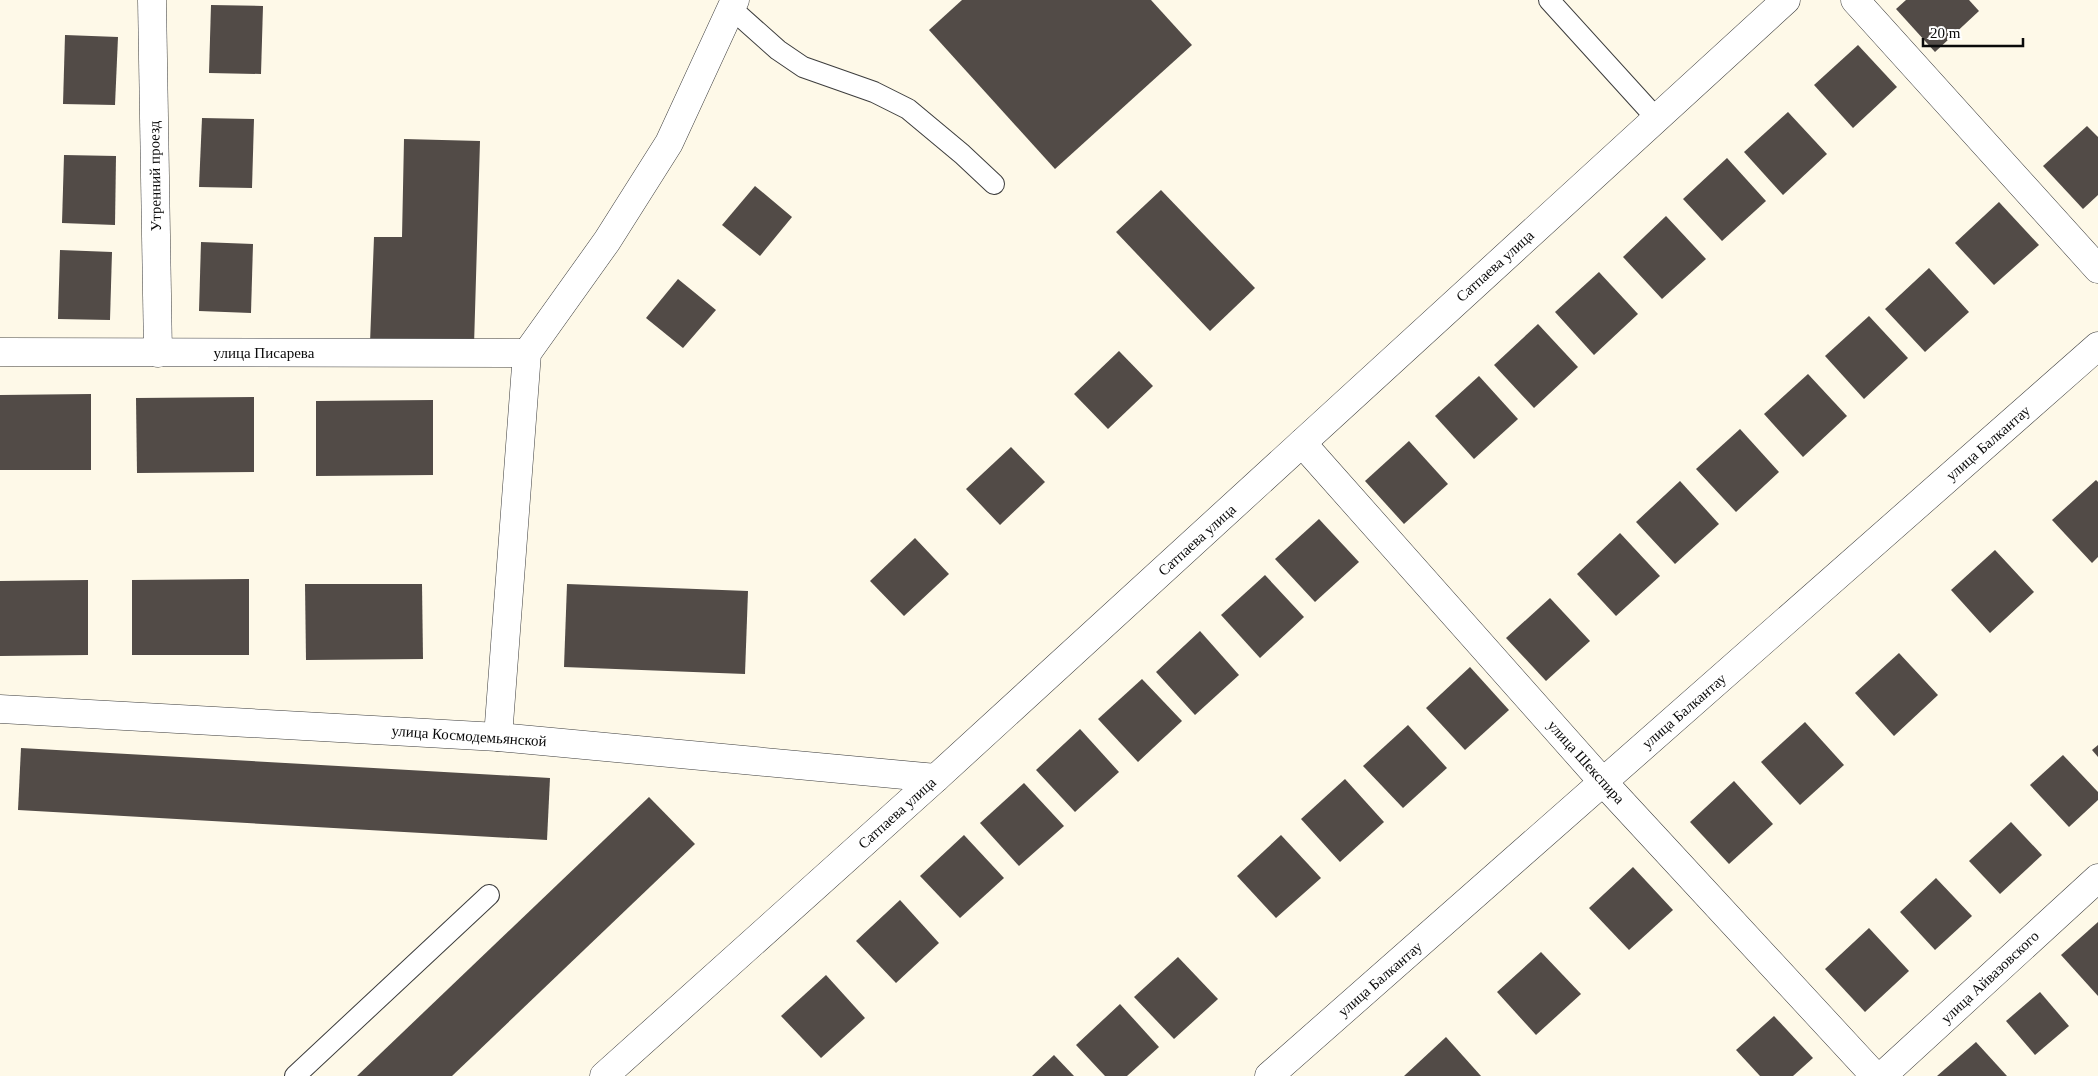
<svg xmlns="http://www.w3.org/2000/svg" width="2098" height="1076" font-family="Georgia,serif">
	<rect width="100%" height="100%" fill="#fef9e8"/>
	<g fill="#524b47">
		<polygon points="962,0 1151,0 1192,45 1055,169 929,30"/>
		<polygon points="1906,0 1969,0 1979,11 1935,52 1896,9"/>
		<polygon points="211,5 263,6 261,74 209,73"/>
		<polygon points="65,35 118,37 115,105 63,104"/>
		<polygon points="1858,45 1897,87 1853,128 1814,85"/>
		<polygon points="1788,112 1827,154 1783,195 1744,152"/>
		<polygon points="202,118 254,119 252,188 199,187"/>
		<polygon points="2087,126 2098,137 2098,195 2083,209 2043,166"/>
		<polygon points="404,139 480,141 474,346 370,343 374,237 402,237"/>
		<polygon points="64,155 116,156 115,225 62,223"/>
		<polygon points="1727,158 1766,201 1722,241 1683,199"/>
		<polygon points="755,186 792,217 760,256 722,225"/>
		<polygon points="1161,190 1255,288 1210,331 1116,232"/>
		<polygon points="1999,202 2039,245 1994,285 1955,243"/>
		<polygon points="1666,216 1706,259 1662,299 1623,257"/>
		<polygon points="201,242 253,244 251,313 199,311"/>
		<polygon points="60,250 112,252 110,320 58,319"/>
		<polygon points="1929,268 1969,312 1925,352 1885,309"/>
		<polygon points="1599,272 1638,314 1594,355 1555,312"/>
		<polygon points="678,279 716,310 683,348 646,318"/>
		<polygon points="1869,316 1908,358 1864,399 1825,356"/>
		<polygon points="1538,324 1578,367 1534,408 1494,365"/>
		<polygon points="1119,351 1153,386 1108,429 1074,394"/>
		<polygon points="1808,374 1847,416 1803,457 1764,414"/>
		<polygon points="1479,376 1518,419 1474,459 1435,416"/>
		<polygon points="91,394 91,470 0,470 0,395"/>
		<polygon points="254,397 254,472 137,473 136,398"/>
		<polygon points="433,400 433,475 316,476 316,401"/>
		<polygon points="1740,429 1779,472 1736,512 1696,469"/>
		<polygon points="1409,441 1448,484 1404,524 1365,481"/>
		<polygon points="1011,447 1045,482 1000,525 966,489"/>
		<polygon points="2096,480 2098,482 2098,557 2092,563 2052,520"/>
		<polygon points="1680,481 1719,524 1675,564 1636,522"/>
		<polygon points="1319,519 1359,562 1315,602 1275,559"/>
		<polygon points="1620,533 1660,576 1616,616 1577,574"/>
		<polygon points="915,538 949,574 904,616 870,581"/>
		<polygon points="1995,550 2034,592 1990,633 1951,590"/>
		<polygon points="1265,575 1304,617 1260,658 1221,615"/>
		<polygon points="249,579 249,655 132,655 132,580"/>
		<polygon points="88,580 88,655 0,656 0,581"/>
		<polygon points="305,584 422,584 423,659 306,660"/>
		<polygon points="567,584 748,591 745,674 564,667"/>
		<polygon points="1550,598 1590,641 1546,681 1506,638"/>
		<polygon points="1200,631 1239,675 1195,715 1156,672"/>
		<polygon points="1899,653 1938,695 1894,736 1855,693"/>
		<polygon points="1470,667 1509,710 1465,750 1426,708"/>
		<polygon points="1142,679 1182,721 1138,762 1098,719"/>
		<polygon points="1805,722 1844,765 1800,805 1761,762"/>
		<polygon points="1408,725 1447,768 1403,808 1363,766"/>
		<polygon points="1080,729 1119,772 1075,812 1036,770"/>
		<polygon points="2098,745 2098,757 2092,750"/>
		<polygon points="21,748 550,778 547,840 18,810"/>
		<polygon points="2063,755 2098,792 2098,800 2069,827 2030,785"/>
		<polygon points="1345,779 1384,822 1340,862 1301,819"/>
		<polygon points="1734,781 1773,824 1729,864 1690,822"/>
		<polygon points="1024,783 1064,826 1019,866 980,823"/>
		<polygon points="649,797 695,844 452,1076 357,1076"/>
		<polygon points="2011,822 2042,855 2000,894 1969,861"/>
		<polygon points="964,835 1004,878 960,918 920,876"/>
		<polygon points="1281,835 1321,878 1276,918 1237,876"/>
		<polygon points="1633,867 1673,910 1629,950 1589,908"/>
		<polygon points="1936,878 1972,916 1935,950 1900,912"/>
		<polygon points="900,900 939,943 896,983 856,941"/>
		<polygon points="2098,922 2098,996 2061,955"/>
		<polygon points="1869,928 1909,971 1865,1012 1825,969"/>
		<polygon points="1541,952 1581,994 1536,1035 1497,992"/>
		<polygon points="1178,957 1218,999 1174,1039 1134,997"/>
		<polygon points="826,975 865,1018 821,1058 781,1016"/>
		<polygon points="2040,992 2069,1026 2035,1055 2006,1021"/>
		<polygon points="1120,1004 1159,1047 1127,1076 1105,1076 1076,1045"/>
		<polygon points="1774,1016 1813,1058 1793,1076 1760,1076 1736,1050"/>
		<polygon points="1446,1037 1481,1076 1404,1076"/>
		<polygon points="1976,1042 2007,1076 1937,1076"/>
		<polygon points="1054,1055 1074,1076 1032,1076"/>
	</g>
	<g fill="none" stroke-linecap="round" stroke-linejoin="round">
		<g stroke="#3d3d3d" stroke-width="22">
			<g id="service">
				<polyline points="1549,0 1657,119"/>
				<polyline points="732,9 778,50 803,67 874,92 908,109 962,154 994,184"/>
				<polyline points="295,1076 489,895"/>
			</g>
		</g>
		<g stroke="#3d3d3d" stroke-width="29">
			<g id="minor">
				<polyline points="152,0 158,353"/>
				<polyline points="1855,0 2098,269"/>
				<polyline points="0,352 527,353"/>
				<polyline points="1302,443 1603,782 1875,1076"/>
				<polyline points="0,709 498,737 936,778"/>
				<polyline points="498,737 527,353 607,241 669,143 735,0"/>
				<polyline points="1269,1076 2098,346"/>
				<polyline points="1882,1076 2098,878"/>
			</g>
		</g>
		<g stroke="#3d3d3d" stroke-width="29">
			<polyline id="tertiary" points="604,1076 936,778 1786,0"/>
		</g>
		<use href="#service" stroke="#fff" stroke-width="20"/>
		<use href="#minor" stroke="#fff" stroke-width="28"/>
		<use href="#tertiary" stroke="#fff" stroke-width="28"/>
	</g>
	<g text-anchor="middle" stroke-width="5" stroke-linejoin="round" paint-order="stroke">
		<g font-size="15" fill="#0a0a0a" stroke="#fff">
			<text transform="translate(155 176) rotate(-91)" y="5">Утренний проезд</text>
			<text transform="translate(1495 266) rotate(-42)" y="5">Сатпаева улица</text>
			<text x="264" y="358">улица Писарева</text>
			<text transform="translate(1988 443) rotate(-41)" y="5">улица Балкантау</text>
			<text transform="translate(1197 540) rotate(-42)" y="5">Сатпаева улица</text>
			<text transform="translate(1684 711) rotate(-41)" y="5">улица Балкантау</text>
			<text transform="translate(469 736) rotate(4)" y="5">улица Космодемьянской</text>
			<text transform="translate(1586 762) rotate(48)" y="5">улица Шекспира</text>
			<text transform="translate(897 813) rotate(-42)" y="5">Сатпаева улица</text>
			<text transform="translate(1990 977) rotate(-43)" y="5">улица Айвазовского</text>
			<text transform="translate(1380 979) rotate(-41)" y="5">улица Балкантау</text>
		</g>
	</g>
	<path d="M1923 38v8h100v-8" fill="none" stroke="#0a0a0a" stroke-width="2.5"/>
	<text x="1930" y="38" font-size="15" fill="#0a0a0a" stroke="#ffffff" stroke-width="4" paint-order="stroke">20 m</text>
</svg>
